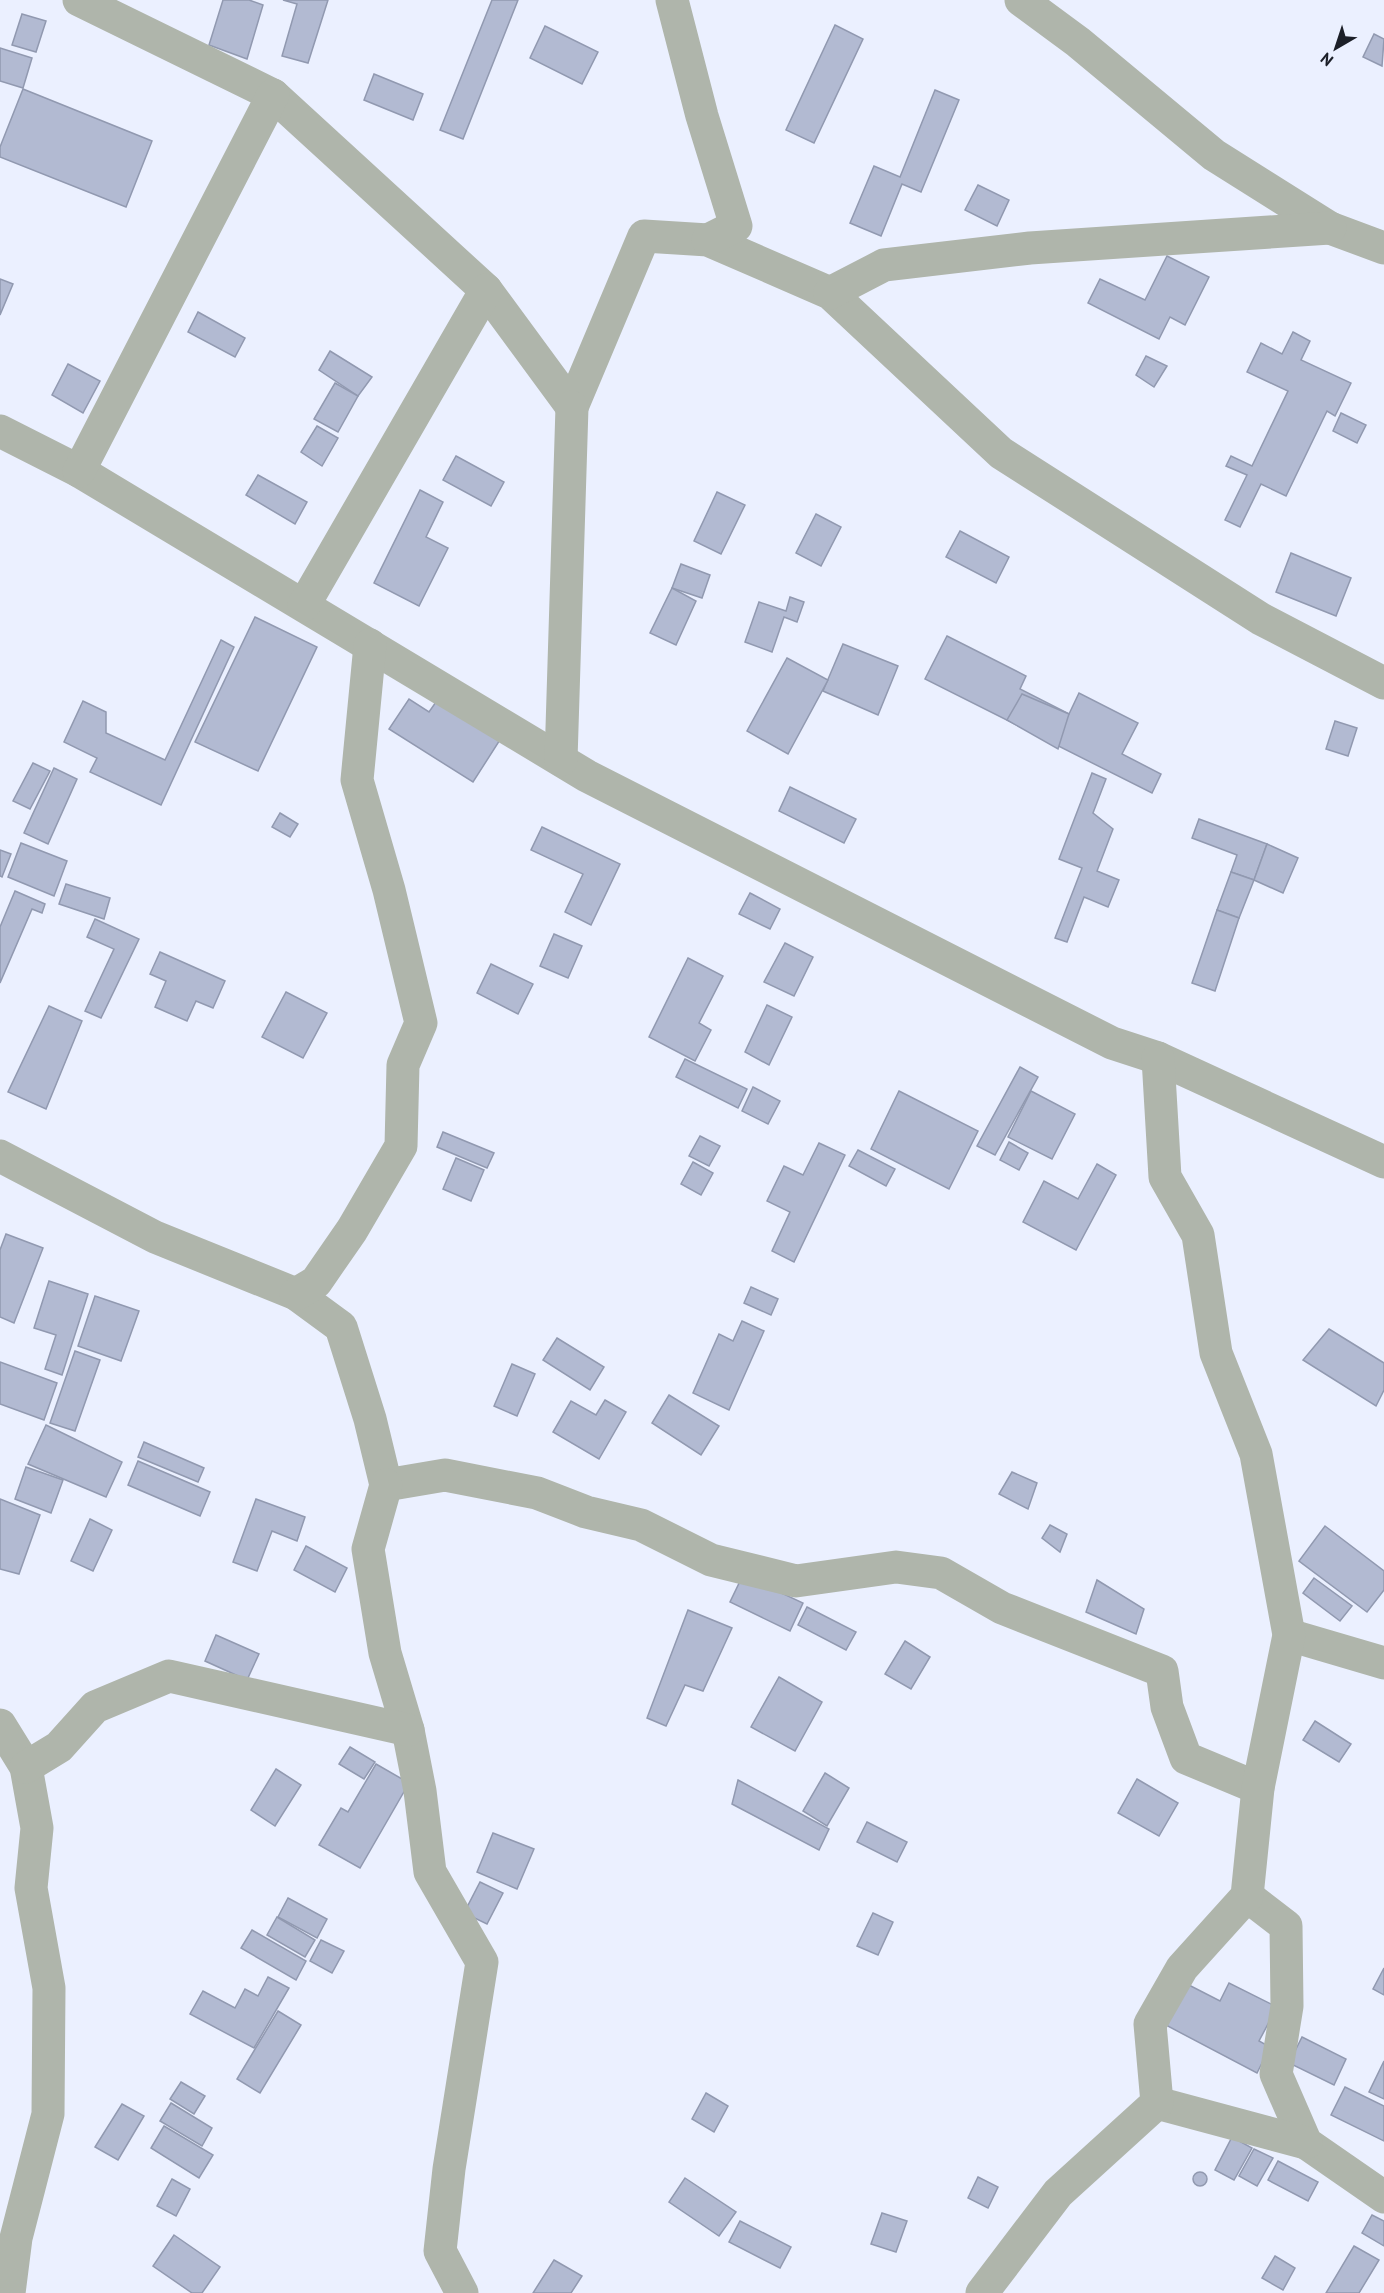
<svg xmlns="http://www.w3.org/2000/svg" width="1384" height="2293" font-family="'PT Sans',sans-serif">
	<rect width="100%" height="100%" fill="#ebf0ff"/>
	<g fill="#b2bad2" stroke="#9199b0" stroke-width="1.5">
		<polygon points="223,0 249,0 263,5 247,59 209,45"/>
		<polygon points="283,0 328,0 308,63 282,56 297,4"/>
		<polygon points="492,0 518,0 463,139 440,130"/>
		<polygon points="22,14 46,21 36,52 12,45"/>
		<polygon points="835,25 863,39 814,143 786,130"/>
		<polygon points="545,26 598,52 582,84 530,58"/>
		<polygon points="1374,34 1384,39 1382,66 1363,57"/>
		<polygon points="0,48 32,58 23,88 0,81"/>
		<polygon points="374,74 423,94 413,120 364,100"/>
		<polygon points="23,89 152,141 126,207 0,157 0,147"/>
		<polygon points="935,90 959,100 921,192 902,184 881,236 850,223 874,166 900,177"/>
		<polygon points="978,185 1009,200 997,226 965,210"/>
		<polygon points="1167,256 1209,277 1185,325 1170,317 1159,339 1088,303 1100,279 1145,300"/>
		<polygon points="0,279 13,284 0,315"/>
		<polygon points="198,312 245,338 235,357 188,332"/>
		<polygon points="1293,332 1310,341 1301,360 1351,383 1335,416 1327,411 1286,496 1261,484 1240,527 1225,520 1247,475 1226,466 1231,456 1252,466 1288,391 1247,372 1261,343 1282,354"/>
		<polygon points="330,351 372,377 358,396 319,370"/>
		<polygon points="1146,356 1167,366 1154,387 1136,375"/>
		<polygon points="68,364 100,381 83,413 52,395"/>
		<polygon points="335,383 358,396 338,432 314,419"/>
		<polygon points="1341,413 1366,425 1357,443 1333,431"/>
		<polygon points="317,426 338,438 322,466 301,452"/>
		<polygon points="456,456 504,482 491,506 443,480"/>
		<polygon points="258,475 307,502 295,524 246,495"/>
		<polygon points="420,490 443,502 426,537 448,548 419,606 374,583"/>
		<polygon points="717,492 745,505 721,554 694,541"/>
		<polygon points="816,514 841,527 821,566 796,553"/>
		<polygon points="960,531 1009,557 996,583 946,557"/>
		<polygon points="1291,553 1351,578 1336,616 1276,592"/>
		<polygon points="681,564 710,575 702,598 672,588"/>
		<polygon points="672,588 696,601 676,645 650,633"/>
		<polygon points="790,597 804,602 797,622 784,617 772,652 745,642 759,602 786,611"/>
		<polygon points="255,617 317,647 258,771 195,742"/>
		<polygon points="947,636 1026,676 1020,689 1069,714 1079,693 1138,723 1122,754 1161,774 1152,793 925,679"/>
		<polygon points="221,640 234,647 161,805 90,772 97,758 64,742 83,701 106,712 106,733 165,760"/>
		<polygon points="843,644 898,666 878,715 823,691"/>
		<polygon points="787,658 828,680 788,754 747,731"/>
		<polygon points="443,692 505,732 473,782 389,729 409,699 429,712"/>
		<polygon points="1022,694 1069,714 1058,749 1007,720"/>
		<polygon points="1335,721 1357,728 1348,756 1326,749"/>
		<polygon points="33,763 50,771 30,809 13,801"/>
		<polygon points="54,768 77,779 48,844 24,833"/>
		<polygon points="1092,773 1106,779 1093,813 1113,829 1097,871 1119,880 1108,907 1084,897 1067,942 1055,938 1082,868 1059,859"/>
		<polygon points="790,787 856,819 844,843 779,811"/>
		<polygon points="280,813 298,824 290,837 272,827"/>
		<polygon points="1199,819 1267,844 1254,880 1231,872 1237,855 1192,838"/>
		<polygon points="542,827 620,864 591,925 565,912 583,874 531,850"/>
		<polygon points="21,843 67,861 54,896 8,877"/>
		<polygon points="1267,844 1298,858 1283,893 1254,880"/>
		<polygon points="0,850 11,854 2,877 0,876"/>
		<polygon points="1231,872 1254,880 1239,918 1217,910"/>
		<polygon points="66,884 110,898 104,919 59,904"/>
		<polygon points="15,891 45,904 42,913 32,909 0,983 0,927"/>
		<polygon points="750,893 780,909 770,929 739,914"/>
		<polygon points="1217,910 1239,918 1215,991 1192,983"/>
		<polygon points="95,919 139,939 101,1018 85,1011 114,949 87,937"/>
		<polygon points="554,934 582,946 568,978 540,966"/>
		<polygon points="785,943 813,957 794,996 764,982"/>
		<polygon points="160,952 225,981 213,1008 196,1001 187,1021 155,1007 166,981 150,974"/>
		<polygon points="688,958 723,976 699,1023 711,1030 695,1061 649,1037"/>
		<polygon points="491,964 533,984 518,1014 477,993"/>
		<polygon points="286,992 327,1013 303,1058 262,1037"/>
		<polygon points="767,1005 792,1017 769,1065 745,1052"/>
		<polygon points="49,1006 82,1021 46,1109 8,1092"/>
		<polygon points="685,1059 747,1089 738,1108 676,1077"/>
		<polygon points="1020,1067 1038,1077 995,1155 977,1146"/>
		<polygon points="753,1087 780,1101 768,1124 742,1111"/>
		<polygon points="899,1091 978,1131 949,1189 871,1149"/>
		<polygon points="1031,1091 1075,1114 1052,1159 1008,1137"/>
		<polygon points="443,1132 494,1153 487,1168 437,1147"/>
		<polygon points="700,1136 720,1146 709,1166 689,1156"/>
		<polygon points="1009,1142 1028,1153 1019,1170 1000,1160"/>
		<polygon points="819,1143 845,1155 794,1262 772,1251 790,1212 767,1201 784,1166 803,1175"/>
		<polygon points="858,1150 895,1169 886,1186 849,1166"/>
		<polygon points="456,1158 484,1170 471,1201 443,1189"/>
		<polygon points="693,1162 713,1173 701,1195 681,1184"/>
		<polygon points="1097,1164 1116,1175 1076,1250 1023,1222 1044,1181 1078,1199"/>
		<polygon points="6,1234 43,1248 14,1323 0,1317 0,1250"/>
		<polygon points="49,1281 88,1294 62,1375 45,1369 56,1335 34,1328"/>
		<polygon points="751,1287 778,1299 771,1315 744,1303"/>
		<polygon points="95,1296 139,1311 121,1361 78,1346"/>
		<polygon points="742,1321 764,1331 729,1410 693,1393 719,1334 733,1341"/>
		<polygon points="1329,1329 1384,1363 1384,1390 1376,1406 1303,1360"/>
		<polygon points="557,1338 604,1367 590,1390 543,1360"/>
		<polygon points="75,1351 100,1360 75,1431 50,1423"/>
		<polygon points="0,1362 57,1383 44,1420 0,1404"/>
		<polygon points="512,1364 535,1374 517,1416 494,1406"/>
		<polygon points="669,1395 719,1426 701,1455 652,1423"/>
		<polygon points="605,1400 626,1412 599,1459 553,1432 571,1401 596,1415"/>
		<polygon points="46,1425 122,1462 106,1497 28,1464"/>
		<polygon points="144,1442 204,1468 198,1482 138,1457"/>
		<polygon points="138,1461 210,1492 200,1516 128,1485"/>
		<polygon points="26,1467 63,1480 51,1513 15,1499"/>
		<polygon points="1012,1472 1037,1483 1028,1509 999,1494"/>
		<polygon points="0,1499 40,1515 19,1574 0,1569"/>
		<polygon points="256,1499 305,1517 297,1541 272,1531 257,1571 233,1562"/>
		<polygon points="90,1519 112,1530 93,1571 71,1561"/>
		<polygon points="1050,1525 1067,1534 1060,1552 1042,1538"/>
		<polygon points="1325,1526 1384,1571 1384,1590 1367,1612 1299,1561"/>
		<polygon points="306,1546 347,1568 335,1592 294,1570"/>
		<polygon points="743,1575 803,1603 790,1631 730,1602"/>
		<polygon points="1314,1578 1352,1606 1340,1621 1303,1593"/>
		<polygon points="1097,1580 1144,1609 1136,1634 1086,1612"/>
		<polygon points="807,1607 856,1632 846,1650 798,1625"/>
		<polygon points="688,1610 732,1628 703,1691 685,1685 666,1726 647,1718"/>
		<polygon points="216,1635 259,1654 247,1680 205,1661"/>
		<polygon points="905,1641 930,1657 911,1689 885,1674"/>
		<polygon points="779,1677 822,1702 795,1751 751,1727"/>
		<polygon points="1315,1721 1351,1744 1339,1762 1303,1740"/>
		<polygon points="350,1747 375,1762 364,1779 339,1764"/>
		<polygon points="376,1764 409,1783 360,1868 319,1845 341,1808 348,1812"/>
		<polygon points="276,1769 301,1785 275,1826 251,1810"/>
		<polygon points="825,1773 849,1788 827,1826 803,1811"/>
		<polygon points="1137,1779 1178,1803 1159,1836 1118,1813"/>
		<polygon points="738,1780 829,1829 819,1850 732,1804"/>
		<polygon points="867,1822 907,1842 897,1862 857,1842"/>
		<polygon points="493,1833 534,1849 517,1889 477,1872"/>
		<polygon points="480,1882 503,1893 487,1924 464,1913"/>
		<polygon points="288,1898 327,1919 317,1938 278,1917"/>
		<polygon points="873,1913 893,1922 878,1955 857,1946"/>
		<polygon points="277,1917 315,1940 305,1957 267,1935"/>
		<polygon points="252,1930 306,1961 296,1980 241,1948"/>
		<polygon points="321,1940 344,1951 332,1973 310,1961"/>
		<polygon points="1384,1968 1384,1995 1373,1989"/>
		<polygon points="268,1977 289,1988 254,2048 190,2014 203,1991 235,2008 245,1989 258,1996"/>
		<polygon points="1183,1982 1220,2001 1229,1983 1277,2007 1259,2041 1270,2047 1257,2073 1162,2023"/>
		<polygon points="278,2011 301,2025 260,2093 237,2079"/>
		<polygon points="1302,2037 1346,2059 1334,2085 1289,2063"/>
		<polygon points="1384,2061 1384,2099 1369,2092"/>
		<polygon points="181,2082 205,2096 194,2114 170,2099"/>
		<polygon points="1345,2087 1384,2106 1384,2141 1331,2115"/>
		<polygon points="706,2093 728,2106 714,2132 692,2119"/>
		<polygon points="171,2103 212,2128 202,2146 160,2121"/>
		<polygon points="122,2104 144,2116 118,2160 95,2147"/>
		<polygon points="164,2126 213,2155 199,2178 151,2148"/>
		<polygon points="1232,2137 1252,2148 1234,2180 1215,2170"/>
		<polygon points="1254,2149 1273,2158 1257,2186 1239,2176"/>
		<polygon points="1278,2161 1318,2182 1308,2201 1268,2180"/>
		<circle cx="1200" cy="2179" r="7"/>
		<polygon points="978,2177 998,2187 988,2208 968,2198"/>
		<polygon points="685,2178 736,2212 719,2236 669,2202"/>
		<polygon points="172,2179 190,2189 176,2216 157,2206"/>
		<polygon points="882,2213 907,2221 896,2252 871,2244"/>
		<polygon points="1372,2215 1384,2221 1384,2246 1362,2233"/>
		<polygon points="740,2221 791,2247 780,2268 729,2242"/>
		<polygon points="174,2235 220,2267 202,2293 192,2293 153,2266"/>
		<polygon points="1354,2246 1379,2260 1359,2293 1326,2293"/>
		<polygon points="1275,2256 1295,2268 1283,2290 1262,2278"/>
		<polygon points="554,2260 582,2276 571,2293 533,2293"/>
	</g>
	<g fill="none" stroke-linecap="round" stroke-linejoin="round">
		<g stroke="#afb5ab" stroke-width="33">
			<polyline points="79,0 273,95 486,290 572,407 644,236 708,240 830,293 1001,453 1261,619 1384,683"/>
			<polyline points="672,0 702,116 736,226 708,240"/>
			<polyline points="1021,0 1078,42 1214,155 1330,228 1384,248"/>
			<polyline points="830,293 884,265 1030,248 1330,228"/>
			<polyline points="0,431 79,471 587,776 1112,1043 1158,1058 1384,1162"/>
			<polyline points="79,471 273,95"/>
			<polyline points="304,605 486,290"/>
			<polyline points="561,760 572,407"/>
			<polyline points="0,1156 155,1237 296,1294 341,1327 370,1419 386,1485 445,1475 537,1493 586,1512 641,1525 711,1560 796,1581 896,1567 941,1573 1002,1608 1162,1671 1167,1707 1186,1758 1258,1788"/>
			<polyline points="296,1294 316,1282 352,1230 401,1146 403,1065 421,1023 389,890 357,780 370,645"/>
			<polyline points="386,1485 368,1549 385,1653 408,1730 420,1791 430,1872 482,1962 449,2169 440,2251 462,2293"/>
			<polyline points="1289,1635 1384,1663"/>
			<polyline points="0,1725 26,1767 37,1828 31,1888 49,1988 48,2114 16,2238 9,2293"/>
			<polyline points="26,1767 59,1747 95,1707 169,1676 408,1730"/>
			<polyline points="1247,1896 1286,1926 1287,2006 1276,2074 1306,2143 1384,2197"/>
			<polyline points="1157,2103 1306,2143"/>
			<polyline points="982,2293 1058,2193 1157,2103 1150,2024 1182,1968 1247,1896 1258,1788 1289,1635 1256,1454 1216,1353 1198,1235 1165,1177 1158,1058"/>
		</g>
	</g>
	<g transform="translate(1336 48) rotate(219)" stroke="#ebf0ff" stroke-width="4.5" paint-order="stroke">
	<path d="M0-4.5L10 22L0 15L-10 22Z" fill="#1c1f28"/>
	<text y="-9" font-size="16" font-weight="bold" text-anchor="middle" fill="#1c1f28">N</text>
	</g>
</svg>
